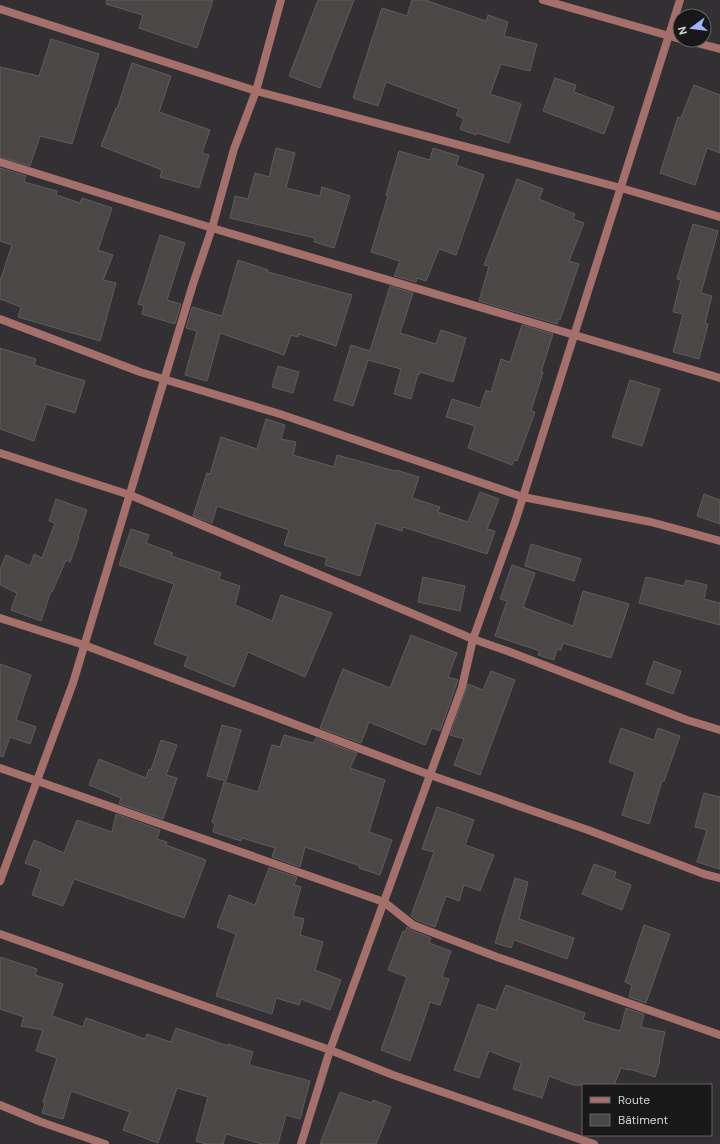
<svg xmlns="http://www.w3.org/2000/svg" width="720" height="1144" font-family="'DM Sans',sans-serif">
	<rect width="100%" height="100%" fill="#323032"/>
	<g fill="#4a4746" stroke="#605c5b">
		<polygon points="107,0 213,0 197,48 139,28 143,15 106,4"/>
		<polygon points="318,0 354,0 320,88 289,76"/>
		<polygon points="412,0 425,0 486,21 488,15 508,22 504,36 537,44 530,71 501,64 490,94 521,104 509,143 477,133 476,135 460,129 464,119 456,115 459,109 386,82 378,106 353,98 382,8 407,16"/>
		<polygon points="51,39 99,54 72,144 40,136 30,166 0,157 0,67 39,76"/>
		<polygon points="132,63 171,76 159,112 210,130 202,153 209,155 199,188 160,177 162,170 101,146 116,108 117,109"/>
		<polygon points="555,78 576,85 574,92 614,107 604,134 543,111"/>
		<polygon points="694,85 720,95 720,153 707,148 695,185 660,173 678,117 681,118"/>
		<polygon points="276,148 295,153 286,188 320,196 322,187 350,196 334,248 314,242 315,238 230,218 235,196 248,199 255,173 269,177"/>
		<polygon points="433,148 459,156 456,165 484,175 456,255 439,249 426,281 417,278 416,282 394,276 400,261 371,252 388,196 386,195 399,151 430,160"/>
		<polygon points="0,168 26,176 24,182 57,191 56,195 80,203 82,198 112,208 98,250 113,255 103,280 116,283 100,341 18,317 21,307 0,299 0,281 12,245 0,241"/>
		<polygon points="517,179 543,189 539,199 575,214 573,219 584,223 569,261 579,264 560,320 558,319 557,324 479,301 489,266 484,265"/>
		<polygon points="693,224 718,231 701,293 712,296 705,323 708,324 699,359 673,352 683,314 673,312 681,280 677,279"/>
		<polygon points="160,235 185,243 167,300 181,304 175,324 142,314 144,306 138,304"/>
		<polygon points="238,260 268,270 268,272 352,295 336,346 299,334 298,337 291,335 284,355 220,333 207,381 185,375 197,331 186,328 192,307 222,316"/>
		<polygon points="390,286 413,293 400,333 436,344 441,330 466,338 453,382 420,372 419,375 418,374 411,399 394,394 401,369 368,360 353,406 334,400 351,345 370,351"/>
		<polygon points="522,325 553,334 541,372 543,372 531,411 535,412 517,461 514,460 512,465 468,448 475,426 446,417 452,399 480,408 486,390 491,392 501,359 510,362"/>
		<polygon points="0,348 36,359 34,365 85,381 75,413 46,404 34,441 0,429"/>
		<polygon points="278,366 299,372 293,393 272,387"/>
		<polygon points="630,380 660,389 642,446 612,437"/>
		<polygon points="266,419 285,425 281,439 296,442 293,455 334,467 337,455 395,471 396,470 419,477 412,498 440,507 438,512 468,522 480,492 499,499 487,529 495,531 487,554 403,527 402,531 376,523 360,576 325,565 327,558 284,545 289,530 217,506 212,523 193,516 207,473 210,474 221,437 257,449"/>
		<polygon points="704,494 720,500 720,524 697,516"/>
		<polygon points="56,499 87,510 78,536 79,537 70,562 66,560 52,592 51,591 41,621 11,610 17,593 0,585 0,569 6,555 30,566 34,554 42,558 55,523 49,521"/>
		<polygon points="131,529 149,535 146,543 173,553 171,556 221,573 219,579 240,586 235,605 272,621 281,595 332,613 305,677 248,652 234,687 184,666 188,656 154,644 174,584 119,565"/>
		<polygon points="531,544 581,559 574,581 525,566"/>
		<polygon points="512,565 535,573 523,607 573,626 583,591 629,604 611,658 563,643 561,650 557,649 554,660 538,655 540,651 495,636 507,601 500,599"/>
		<polygon points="423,577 465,586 460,611 418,602"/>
		<polygon points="646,577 684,586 686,580 707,585 704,599 720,603 720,625 639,603"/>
		<polygon points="411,635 457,653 448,677 458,680 440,731 432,728 425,745 369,722 361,743 320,728 343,669 390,688"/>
		<polygon points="654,661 681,671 673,694 646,684"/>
		<polygon points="0,664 31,675 16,720 36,727 30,744 10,737 3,757 0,756"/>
		<polygon points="491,671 515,680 480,775 454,765 464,739 450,735 468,684 483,690"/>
		<polygon points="222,725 241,730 226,781 207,776"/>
		<polygon points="621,728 654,740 658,728 680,736 664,781 662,781 649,824 622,815 635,772 609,762"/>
		<polygon points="284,735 313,743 316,738 357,753 350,768 385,780 369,832 392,840 380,875 359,868 360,866 305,847 300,867 272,857 275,848 242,838 241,841 213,832 215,824 212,822 224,782 258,792 272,745 280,747"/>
		<polygon points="161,740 177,745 166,775 177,778 163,819 119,804 121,798 89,785 99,759 146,778 149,769 151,770"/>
		<polygon points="704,793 720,797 720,869 697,862 707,830 695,827"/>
		<polygon points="437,807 474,820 465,845 494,855 480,891 464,885 459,901 446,896 435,927 416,920 411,916 434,852 422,849"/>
		<polygon points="116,814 160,830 157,839 167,842 166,845 206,860 184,918 74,879 63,906 32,895 41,869 25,863 34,840 64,853 77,820 112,832"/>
		<polygon points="594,864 616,872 614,878 631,885 622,910 582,894"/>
		<polygon points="269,868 297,877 294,885 301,887 293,916 304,919 300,935 323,942 315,970 341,980 330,1010 301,999 299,1005 276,998 272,1014 216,996 236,934 217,927 229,895 255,905"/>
		<polygon points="515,878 528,882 519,919 574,938 567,959 514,940 511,948 495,943"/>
		<polygon points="644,925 670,934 646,1003 629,997 632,985 625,982"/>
		<polygon points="407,927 411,930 431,938 429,943 451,951 442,977 449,979 440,1005 430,1002 410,1061 381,1050 407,977 388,970 403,931 405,932"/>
		<polygon points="0,957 37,969 35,975 63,984 52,1016 83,1027 86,1018 145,1039 147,1034 171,1042 176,1028 228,1046 228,1044 253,1052 249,1065 310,1081 300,1119 286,1115 278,1144 262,1144 226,1134 223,1144 206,1144 196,1141 208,1097 177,1088 158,1143 123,1130 130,1112 71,1091 63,1119 42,1113 45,1103 43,1102 57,1058 36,1051 43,1030 21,1026 24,1017 0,1009"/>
		<polygon points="506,985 585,1013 583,1020 620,1031 626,1008 644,1014 641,1027 665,1032 659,1060 660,1061 655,1077 629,1069 629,1070 621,1068 614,1085 573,1085 549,1076 542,1098 513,1089 521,1063 489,1051 479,1078 454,1070 478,1004 496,1010"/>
		<polygon points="340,1092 372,1103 373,1100 391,1107 376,1144 320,1144"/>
	</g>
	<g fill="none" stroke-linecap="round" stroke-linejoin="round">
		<g stroke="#a56f6c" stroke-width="8">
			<polyline points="543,0 680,39"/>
			<polyline points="0,9 256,91 621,188 720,217"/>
			<polyline points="685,40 720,49"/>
			<polyline points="0,162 212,228 720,378"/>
			<polyline points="0,319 140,372 280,414 523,497 651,522 720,541"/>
			<polyline points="0,453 130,495 473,639 510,652 687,720 720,730"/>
			<polyline points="0,618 84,645 430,775 588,830 704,874 720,878"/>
			<polyline points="0,768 384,902 413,925 497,957 720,1035"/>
			<polyline points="0,881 73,683 193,284 212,228 234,149 256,91 281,0"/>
			<polyline points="0,934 330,1050 393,1075 594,1144"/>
			<polyline points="0,1105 41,1122 105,1144"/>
			<polyline points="301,1144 330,1050 462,687 473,639 516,519 680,0"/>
		</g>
	</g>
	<rect x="582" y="1084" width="130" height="52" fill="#191819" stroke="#646364"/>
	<rect x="590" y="1097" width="20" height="6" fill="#a56f6c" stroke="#646364"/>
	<text x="618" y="1104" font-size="12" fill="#d4d3d4">Route</text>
	<rect x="590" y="1114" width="20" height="12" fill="#4a4746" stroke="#646364"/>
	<text x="618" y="1124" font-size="12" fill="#d4d3d4">Bâtiment</text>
	<g transform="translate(692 28) rotate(255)"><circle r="19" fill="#191819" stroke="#646364"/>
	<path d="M0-3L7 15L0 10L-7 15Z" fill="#a2b2fd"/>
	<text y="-6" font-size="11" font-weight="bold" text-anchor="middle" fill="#d4d3d4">N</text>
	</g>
</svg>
